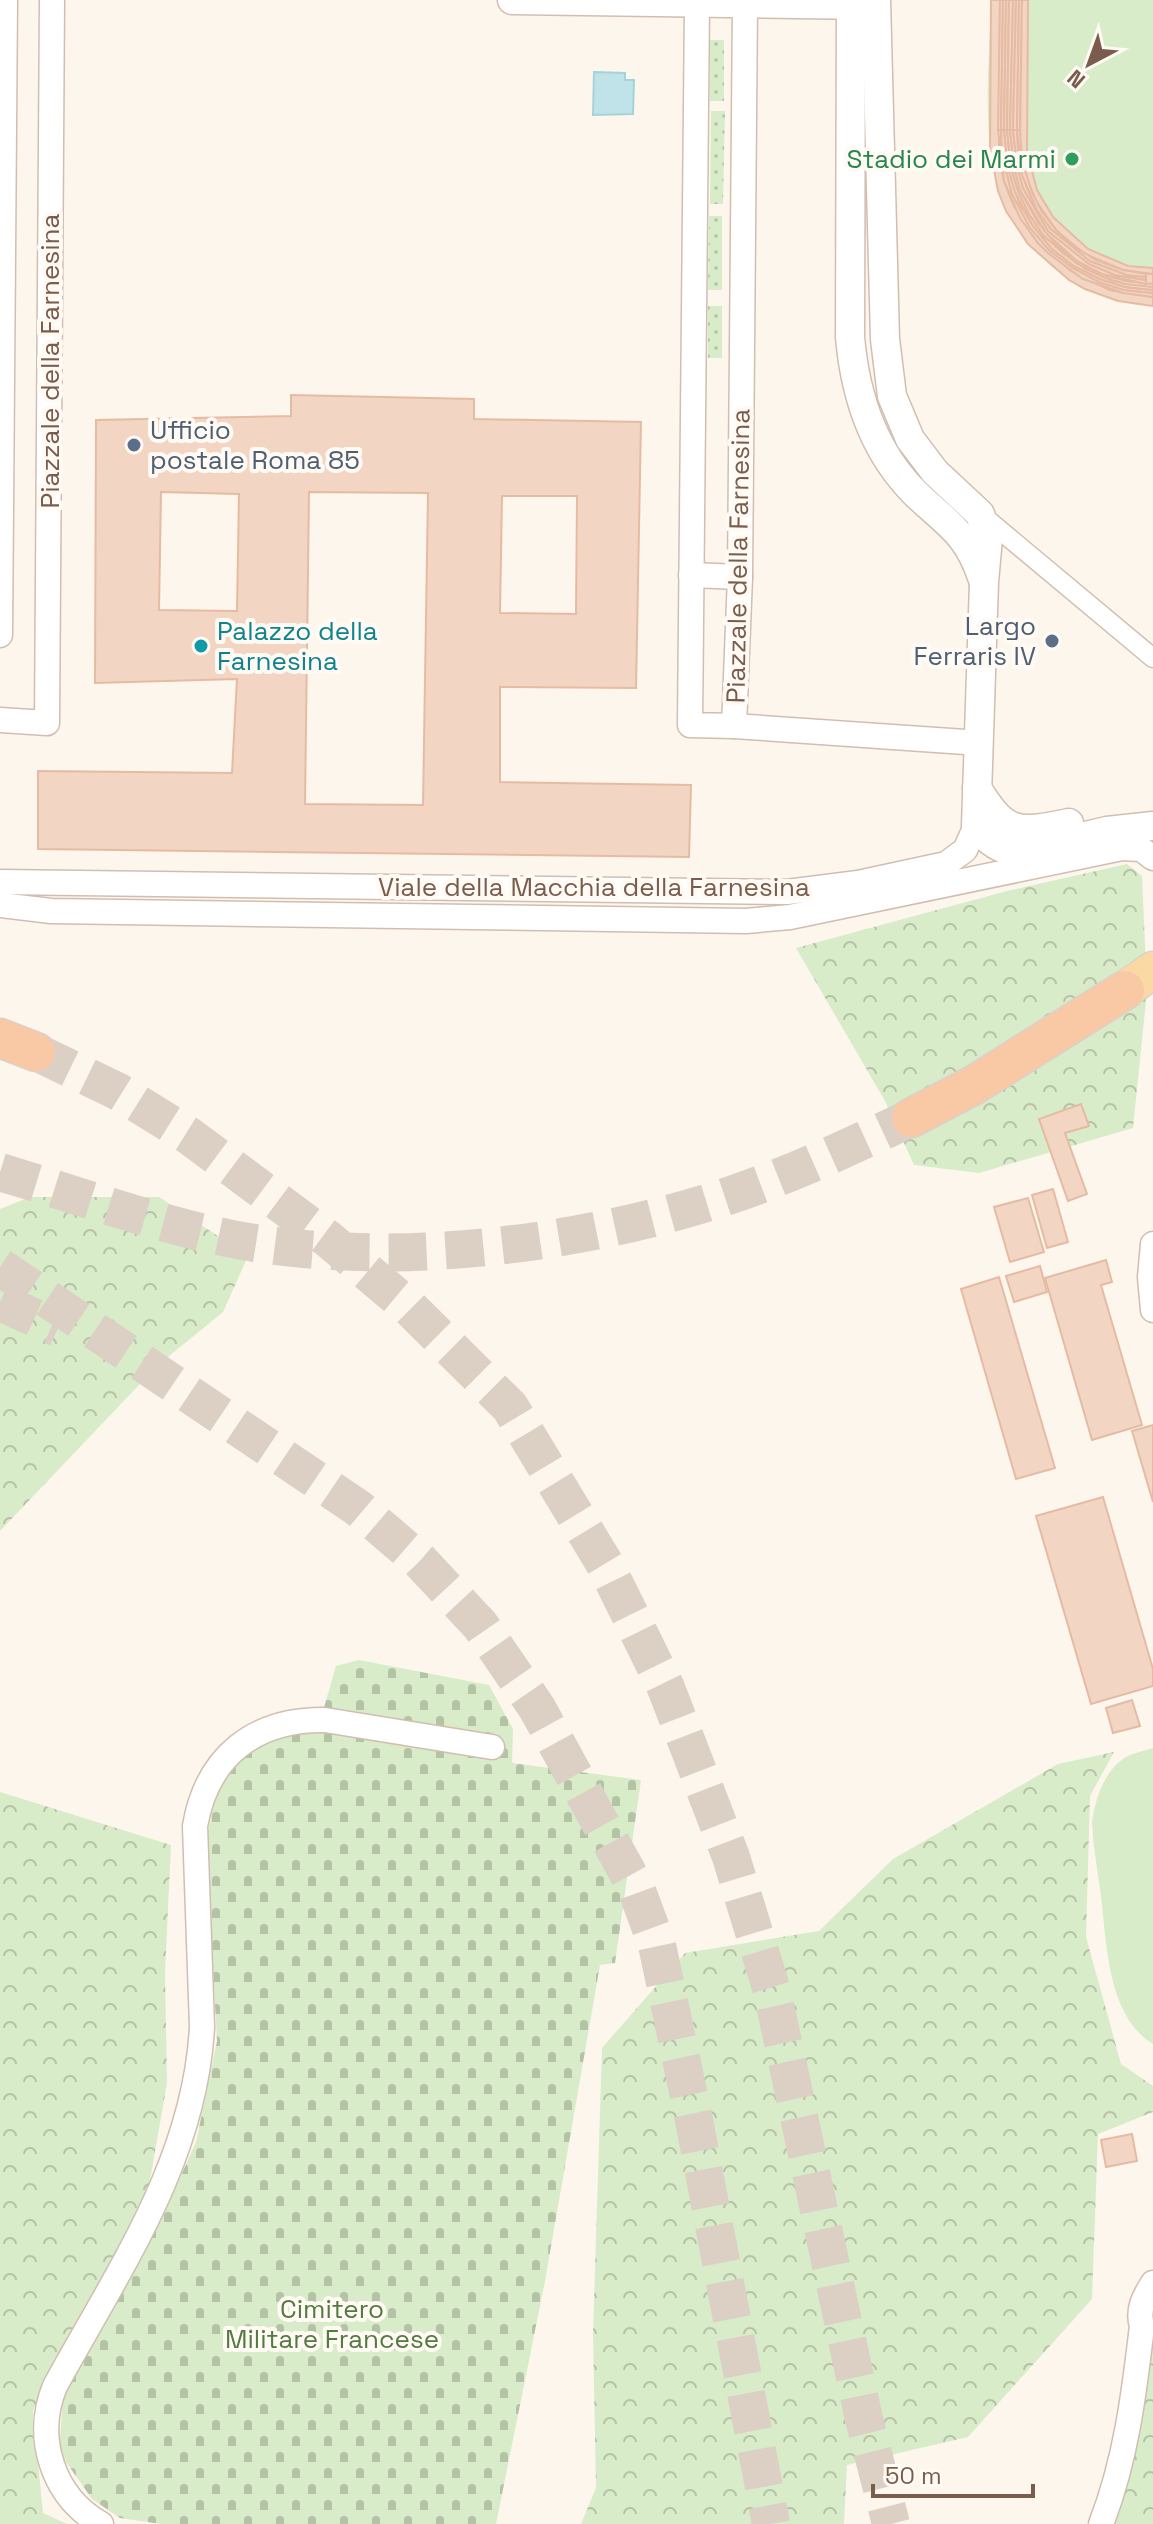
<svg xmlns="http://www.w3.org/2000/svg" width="1153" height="2524" font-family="'Space Grotesk',sans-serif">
	<defs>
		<pattern id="forest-crowns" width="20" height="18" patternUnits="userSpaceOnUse" patternTransform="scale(2)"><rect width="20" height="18" fill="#d8ecc9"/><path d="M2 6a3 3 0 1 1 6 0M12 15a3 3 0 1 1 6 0" fill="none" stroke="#b4c2a5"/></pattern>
		<pattern id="cemetery-stones" width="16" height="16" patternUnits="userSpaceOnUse" patternTransform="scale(2)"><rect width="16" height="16" fill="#d8ecc9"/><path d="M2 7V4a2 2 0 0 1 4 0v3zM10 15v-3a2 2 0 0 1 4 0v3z" fill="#b4c2a5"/></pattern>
		<pattern id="garden-dots" width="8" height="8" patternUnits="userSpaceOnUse" patternTransform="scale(2)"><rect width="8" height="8" fill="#d8ecc9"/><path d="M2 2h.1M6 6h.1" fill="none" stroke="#b4c2a5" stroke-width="1.8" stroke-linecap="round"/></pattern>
	</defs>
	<rect width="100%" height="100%" fill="#fdf6ec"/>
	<g fill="url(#forest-crowns)">
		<polygon points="1127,864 1142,876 1147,991 1133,1128 979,1173 914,1165 885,1101 796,948 1007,891"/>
		<polygon points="30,1197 159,1197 248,1256 223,1312 158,1365 0,1531 0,1209"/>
		<polygon points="1114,1752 1090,1796 1086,1937 1121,2064 1153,2086 1153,2112 1098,2134 1092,2299 968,2437 847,2465 844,2524 581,2524 596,2488 593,2333 602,2048 685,1953 819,1931 893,1859 1058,1764"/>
		<polygon points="0,1792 171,1845 165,1972 167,2083 144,2214 54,2360 33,2411 43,2513 67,2524 0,2524"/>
		<polygon points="1150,2346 1153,2347 1153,2524 1115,2524 1143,2411"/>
	</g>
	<polygon fill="url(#cemetery-stones)" points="359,1660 489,1685 513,1729 512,1763 641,1780 615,1963 600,1965 545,2281 496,2524 161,2524 120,2518 92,2499 59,2452 63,2396 166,2209 196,2142 217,2041 206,1841 215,1797 227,1776 246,1755 284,1732 318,1728 336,1666"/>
	<g fill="#d8ecc9">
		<path d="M991,0H1153V306C1116,303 1081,291 1052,267C970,199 989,96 991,0Z"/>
		<path d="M1153,1748V2044C1107,2016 1107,1944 1101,1896C1098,1872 1093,1847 1092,1822C1095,1801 1103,1773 1123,1759C1131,1753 1144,1751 1153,1748Z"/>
	</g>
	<g fill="url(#garden-dots)">
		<rect x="710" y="40" width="14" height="61"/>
		<polygon points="711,111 725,111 723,204 710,204"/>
		<polygon points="709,216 722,216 722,290 708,290"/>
		<rect x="708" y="306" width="14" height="52"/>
	</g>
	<polygon fill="#bfe3e8" stroke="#a5d3da" stroke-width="2" points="594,72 625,73 625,80 634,80 633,114 593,115"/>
	<g fill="#f3d5c3" stroke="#e6bba3" stroke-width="2" fill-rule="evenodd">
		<polygon points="991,0 1000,0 999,155 1004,181 1014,206 1038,243 1071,271 1110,290 1153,297 1153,306 1118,301 1085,289 1069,280 1028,244 1006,211 998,191 990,149"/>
		<polygon points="1000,0 1022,0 1020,140 1024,171 1036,201 1057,231 1085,254 1123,270 1153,274 1153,297 1110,290 1071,271 1038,243 1014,206 1004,181 999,155"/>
		<polygon points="1000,0 1003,0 1001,130 998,130"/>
		<polygon points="1003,0 1006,0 1004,130 1001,130"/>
		<polygon points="1006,0 1009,0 1007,130 1004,130"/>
		<polygon points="1009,0 1013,0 1010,130 1007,130"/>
		<polygon points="1013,0 1016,0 1013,130 1010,130"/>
		<polygon points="1016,0 1019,0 1017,130 1013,130"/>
		<polygon points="1019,0 1022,0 1020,130 1017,130"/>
		<polygon points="1022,0 1028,0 1027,152 1037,190 1053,217 1088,249 1128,266 1153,268 1153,274 1123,270 1085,254 1057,231 1036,201 1024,171 1020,140"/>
		<polygon points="998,130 1001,130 1002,155 1012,194 1030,228 1050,251 1073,268 1099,282 1124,290 1153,293 1153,297 1123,293 1083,279 1048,253 1038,243 1020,218 1004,181"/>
		<polygon points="1001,130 1004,130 1008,168 1019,203 1033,226 1052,249 1074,266 1100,279 1125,287 1153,290 1153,293 1124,290 1099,282 1073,268 1050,251 1030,228 1012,194 1002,155"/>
		<polygon points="1004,130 1007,130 1011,168 1018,191 1029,214 1043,235 1064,254 1086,269 1113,281 1153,287 1153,290 1125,287 1100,279 1074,266 1052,249 1033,226 1015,192 1008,168"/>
		<polygon points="1007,130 1010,130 1014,167 1020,190 1038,223 1056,244 1077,261 1102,274 1126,281 1153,284 1153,287 1125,284 1101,276 1076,263 1043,235 1029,214 1018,191 1011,168"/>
		<polygon points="1010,130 1013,130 1017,166 1023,188 1048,231 1089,264 1115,275 1146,280 1146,284 1102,274 1077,261 1046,233 1020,190 1014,167"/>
		<polygon points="1013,130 1017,130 1018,153 1026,186 1037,210 1051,229 1090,261 1127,275 1146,277 1146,280 1115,275 1089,264 1048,231 1023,188 1017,166"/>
		<polygon points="1017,130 1020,130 1022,161 1032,192 1042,212 1057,231 1075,247 1096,260 1123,270 1146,274 1146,277 1127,275 1090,261 1051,229 1037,210 1022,175"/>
		<path d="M291,395L474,399V419L641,422L636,688L500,687V782L691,785L689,857L38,849V771L232,773L237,679L95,683L96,420L291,416ZM161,492L239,494L237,611L159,610ZM309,492L428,493L423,805L305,804ZM502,496H577L576,614L500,613Z"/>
		<polygon points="1081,1104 1089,1126 1065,1133 1087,1194 1068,1201 1039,1119"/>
		<polygon points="1053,1189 1068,1242 1047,1248 1032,1195"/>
		<polygon points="1028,1198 1044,1252 1010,1262 994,1207"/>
		<polygon points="1106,1260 1112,1282 1101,1285 1142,1425 1092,1440 1045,1278"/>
		<polygon points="1040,1266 1047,1292 1014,1302 1006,1276"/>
		<polygon points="999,1277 1055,1468 1016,1479 961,1289"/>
		<polygon points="1153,1425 1153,1502 1132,1431"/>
		<polygon points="1103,1497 1153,1669 1153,1686 1091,1704 1036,1516"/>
		<polygon points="1132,1700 1140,1726 1113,1733 1106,1708"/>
		<polygon points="1132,2134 1137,2161 1106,2167 1101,2140"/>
	</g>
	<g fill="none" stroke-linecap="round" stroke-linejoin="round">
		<g stroke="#dcd0c4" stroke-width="38" stroke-dasharray="38 19" stroke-linecap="butt">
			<polyline points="36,1052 119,1092 188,1135 328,1239 409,1307 510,1407 606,1566 666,1688 731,1857 772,1991 864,2419 891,2524"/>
			<path d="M0,1172C77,1195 153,1223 232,1239C387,1269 579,1246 728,1196C791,1175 851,1146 911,1118"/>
			<polyline points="0,1267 358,1508 420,1561 480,1625 537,1708 636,1888 657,1945 693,2115 771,2524"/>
			<polyline points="0,1302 58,1328"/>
		</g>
		<g stroke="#d1beb0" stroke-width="21">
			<polyline id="pedestrian" points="983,516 1153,658"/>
		</g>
		<g stroke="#d1beb0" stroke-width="27">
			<g id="minor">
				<polyline points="697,3 690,725 734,726 740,577 745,3"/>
				<polyline points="691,575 740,577"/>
				<polyline points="0,635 5,0"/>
				<polyline points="0,720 47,723 52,0"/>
				<polyline points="734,726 980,743"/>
				<polyline points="0,882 787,892 858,883 946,864 965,850 976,826"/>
				<polyline points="0,905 51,911 746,921 790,917 1122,848 1141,849 1153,858"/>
				<polyline points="1153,1244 1150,1277 1153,1310"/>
				<path d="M101,2524C52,2496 34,2437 55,2386C118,2271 195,2161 202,2027L195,1826C207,1756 255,1719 325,1720L492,1747"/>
				<path d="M1101,2524C1126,2460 1134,2394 1142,2326C1137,2310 1144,2297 1153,2283"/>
			</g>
		</g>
		<g stroke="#d1beb0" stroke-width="31">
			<g id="tertiary">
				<polyline points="512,0 867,5"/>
				<path d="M851,0L850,337C855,394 873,451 915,493C947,524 967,532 982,577"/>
				<path d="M876,0L885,339L892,396L910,439L935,472L980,514L988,538L984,582L976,826C987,841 1000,850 1018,852L1107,831L1153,826"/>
				<path d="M977,788C1006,836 1018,833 1069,823"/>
			</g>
		</g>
		<g stroke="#dad1cd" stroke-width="39">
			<polyline id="primary" points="1125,990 1153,970"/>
		</g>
		<g stroke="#dad1cd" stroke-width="41">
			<g id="trunk">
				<polyline points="0,1038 36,1052"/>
				<polyline points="911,1118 974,1085 1125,990"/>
			</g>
		</g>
		<use href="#pedestrian" stroke="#fff" stroke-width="18"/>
		<use href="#minor" stroke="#fff" stroke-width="24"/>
		<use href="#tertiary" stroke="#fff" stroke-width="28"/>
		<use href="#primary" stroke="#fbd9a5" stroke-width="36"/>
		<use href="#trunk" stroke="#f9c8a4" stroke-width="38"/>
	</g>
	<circle fill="#2e9e5b" stroke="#fffaf3" stroke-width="3" cx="1072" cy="159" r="8"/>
	<g fill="#5c6f8a" stroke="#fffaf3" stroke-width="3">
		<circle cx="134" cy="445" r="8"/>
		<circle cx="1052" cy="641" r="8"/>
	</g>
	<circle fill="#0f9aa8" stroke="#fffaf3" stroke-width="3" cx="201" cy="646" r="8"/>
	<g text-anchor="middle" stroke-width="8" stroke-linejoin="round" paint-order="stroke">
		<g font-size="26" fill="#27864d" stroke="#fffaf3" text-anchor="end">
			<text x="1056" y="168">Stadio dei Marmi</text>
		</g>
		<g font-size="26" fill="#7a5c4d" stroke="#fffaf3">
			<text transform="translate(50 361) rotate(-90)" y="9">Piazzale della Farnesina</text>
			<text transform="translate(738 556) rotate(-89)" y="9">Piazzale della Farnesina</text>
			<text x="594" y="896">Viale della Macchia della Farnesina</text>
		</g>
		<g font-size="26" fill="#4e5e75" stroke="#fffaf3" text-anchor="start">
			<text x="150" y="439">Ufficio<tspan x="150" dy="30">postale Roma 85</tspan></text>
			<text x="1036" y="635" text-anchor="end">Largo<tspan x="1036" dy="30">Ferraris IV</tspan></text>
		</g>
		<g font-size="26" fill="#0d838f" stroke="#fffaf3" text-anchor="start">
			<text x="217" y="640">Palazzo della<tspan x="217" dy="30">Farnesina</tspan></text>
		</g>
		<g font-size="26" fill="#537a41" stroke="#fffaf3">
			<text x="332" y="2318">Cimitero<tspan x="332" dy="30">Militare Francese</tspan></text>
		</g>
	</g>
	<g transform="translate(1089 64) rotate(221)" stroke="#fffaf3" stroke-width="6" paint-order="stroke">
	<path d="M0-6L14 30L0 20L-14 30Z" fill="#7a5c4d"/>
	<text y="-12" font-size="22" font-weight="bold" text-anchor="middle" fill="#7a5c4d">N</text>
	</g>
	<path d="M873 2484v12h160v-12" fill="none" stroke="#7a5c4d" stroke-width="4"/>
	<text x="885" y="2484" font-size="24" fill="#7a5c4d" stroke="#fffaf3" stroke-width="6" paint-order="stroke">50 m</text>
</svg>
